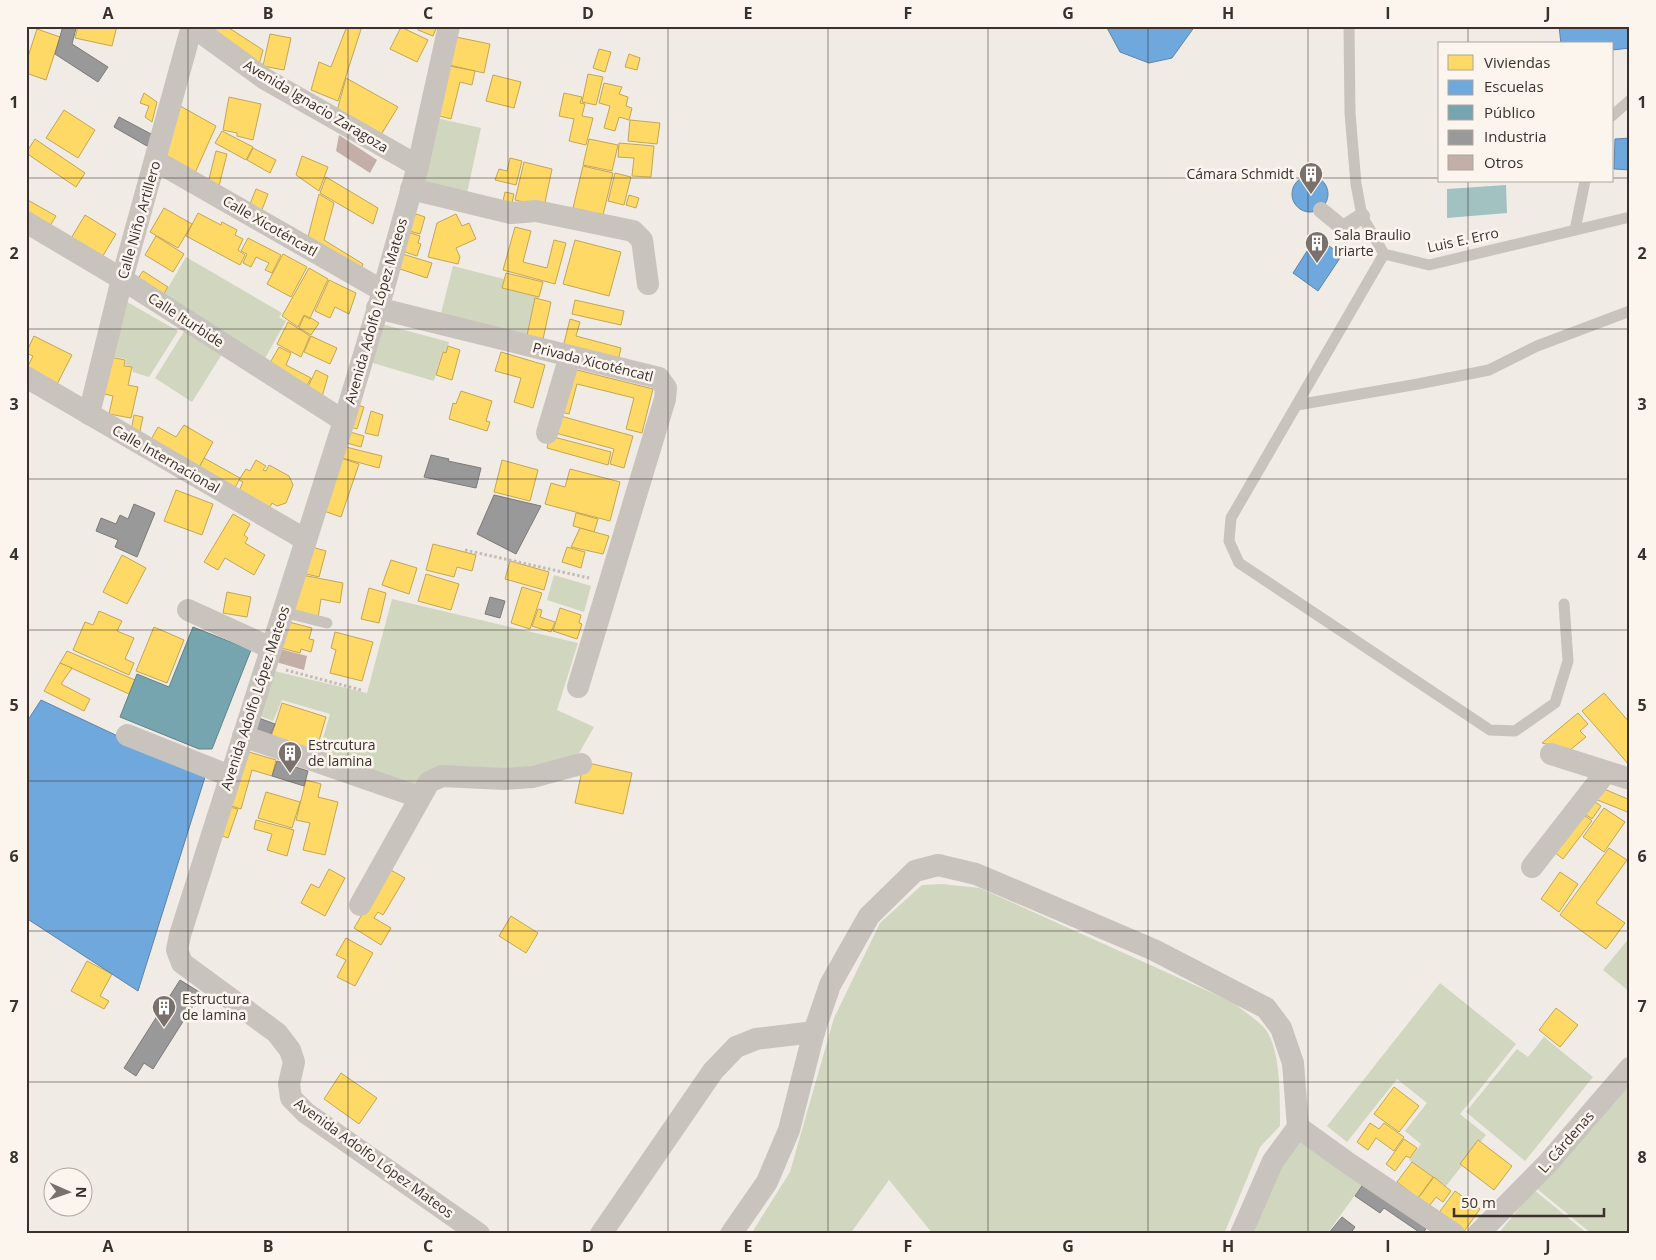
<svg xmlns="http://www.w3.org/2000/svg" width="1656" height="1260" font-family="'Open Sans',sans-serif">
	<rect width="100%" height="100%" fill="#f0ebe5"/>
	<g fill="#d1d6bf">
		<polygon points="432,117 481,128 466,198 417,187"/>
		<polygon points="186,257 282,313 279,317 286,321 264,360 161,300"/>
		<polygon points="453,266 504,279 502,288 539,297 528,339 440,317"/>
		<polygon points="120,298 178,331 149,377 133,372 132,367 125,365 126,359 109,356"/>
		<polygon points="378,323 449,342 446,353 442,352 434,381 366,361"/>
		<polygon points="185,330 222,354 192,402 155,378"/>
		<polygon points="554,575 591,586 584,612 547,600"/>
		<polygon points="392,599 578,643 557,710 594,727 575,760 416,792 319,752 330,714 282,700 273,721 255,714 270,670 367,693"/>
		<path d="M942,884L980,888L1232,1002C1241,1009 1260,1022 1266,1030C1281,1052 1280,1099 1280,1126L1260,1147L1224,1234H933L889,1180L850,1234H751L790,1172L834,1018L880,923L922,885Z"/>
		<polygon points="1630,937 1630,992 1603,970"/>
		<polygon points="1440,983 1516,1044 1460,1114 1486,1135 1446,1186 1409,1160 1421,1144 1405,1131 1427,1103 1397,1079 1347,1142 1327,1126"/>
		<polygon points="1544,1037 1593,1077 1525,1161 1466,1112 1517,1049 1528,1057"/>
		<polygon points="1630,1077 1630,1234 1592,1234 1536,1188"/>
		<polygon points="1300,1136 1365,1181 1327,1234 1246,1234 1278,1163"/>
		<polygon points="1534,1190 1588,1234 1498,1234"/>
	</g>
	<polygon fill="#a1c2c1" points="1506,185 1507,213 1447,218 1447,189"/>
	<g fill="#ffd966" stroke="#c4a654">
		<polygon points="78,26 117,26 112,46 75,38"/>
		<polygon points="203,26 226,26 263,50 259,65"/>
		<polygon points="347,26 362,26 338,101 311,90 319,62 331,67"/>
		<polygon points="419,26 437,26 433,36 418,30"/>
		<polygon points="401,27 428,40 417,62 390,49"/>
		<polygon points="37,29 60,37 46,80 26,73 26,63"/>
		<polygon points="270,34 291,38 284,70 263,66"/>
		<polygon points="451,36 490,44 484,73 445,64"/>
		<polygon points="599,49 611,52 605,72 593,68"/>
		<polygon points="629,54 640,58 637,70 625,67"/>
		<polygon points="444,65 475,71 472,85 460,82 451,119 432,114"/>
		<polygon points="588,74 603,77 596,105 582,102"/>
		<polygon points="493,75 521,82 514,108 486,101"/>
		<polygon points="346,78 398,107 379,138 337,111"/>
		<polygon points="604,83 622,87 619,94 628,97 626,106 632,108 629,120 619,117 615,131 604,128 610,106 599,103"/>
		<polygon points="144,93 157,102 152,122 145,117 149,106 140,103"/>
		<polygon points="564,93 582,97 580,103 585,104 582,116 593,118 586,145 569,141 574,119 559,116"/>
		<polygon points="229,97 261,104 253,140 237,136 237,133 223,130"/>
		<polygon points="173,102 216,126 195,173 161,155"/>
		<polygon points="64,110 95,130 78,158 46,138"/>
		<polygon points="630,120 660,123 657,144 628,141"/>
		<polygon points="222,131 253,147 246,160 215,143"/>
		<polygon points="35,139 85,173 76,187 26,153"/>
		<polygon points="589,139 618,145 612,171 583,165"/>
		<polygon points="619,143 654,146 651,177 632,176 634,158 618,157"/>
		<polygon points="253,148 276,160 270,173 247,160"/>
		<polygon points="216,151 227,154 218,190 207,187"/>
		<polygon points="302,156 328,167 319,191 296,175"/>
		<polygon points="510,158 522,161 516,185 495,180 499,169 507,171"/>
		<polygon points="524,162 552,169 544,207 515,200"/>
		<polygon points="583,166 613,173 603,215 573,208"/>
		<polygon points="615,173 631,177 624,205 608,201"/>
		<polygon points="326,177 378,208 373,224 320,193"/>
		<polygon points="256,189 268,194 260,215 248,209"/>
		<polygon points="505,192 514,194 510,211 503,201"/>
		<polygon points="319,194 334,203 324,240 363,264 359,276 306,245"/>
		<polygon points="629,195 639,198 636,208 626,205"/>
		<polygon points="26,199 56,216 47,231 26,219"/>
		<polygon points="164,208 192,224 178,248 150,232"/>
		<polygon points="407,211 425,217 420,234 402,229"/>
		<polygon points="198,213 221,225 222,222 237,230 235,235 243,239 238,250 245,255 240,265 186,236"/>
		<polygon points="456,214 462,226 469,223 476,239 456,248 460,257 458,264 428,257 437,223"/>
		<polygon points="85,215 116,234 98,264 67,245"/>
		<polygon points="515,227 531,231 523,262 547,268 554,240 566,243 555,284 503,270"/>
		<polygon points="402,230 420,236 418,243 421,244 417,256 396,249"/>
		<polygon points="156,236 184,254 173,272 145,255"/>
		<polygon points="248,238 281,255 272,273 265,270 269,263 256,257 251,267 243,263 247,254 241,251"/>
		<polygon points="575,240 621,252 609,296 563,284"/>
		<polygon points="396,252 432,263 427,278 391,266"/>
		<polygon points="283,254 307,267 291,297 267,284"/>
		<polygon points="309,268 328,279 310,318 304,315 298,327 282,316"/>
		<polygon points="143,271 168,287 159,302 133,286"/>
		<polygon points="506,273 543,282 539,297 502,288"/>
		<polygon points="329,280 356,293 349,314 335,307 330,318 315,311"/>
		<polygon points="535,298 551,302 542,344 526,340"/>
		<polygon points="575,300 624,311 621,325 572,314"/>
		<polygon points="304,316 310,319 311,318 319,323 311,335 299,328"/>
		<polygon points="570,319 580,322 576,336 621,348 617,365 562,351"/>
		<polygon points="288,322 310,336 301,357 277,344"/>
		<polygon points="34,336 72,355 55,388 26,370 33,356 26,353"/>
		<polygon points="311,336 337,348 330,364 304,352"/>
		<polygon points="448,346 460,350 452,380 436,375 443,352 446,353"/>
		<polygon points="279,347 291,353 286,365 311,378 304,391 267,368"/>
		<polygon points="501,352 545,365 533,408 514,402 521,378 495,371"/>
		<polygon points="110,357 125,360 124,366 132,367 128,385 138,387 131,418 109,414 113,396 96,392"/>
		<polygon points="569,368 653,389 642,433 626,429 634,398 577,384 569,414 557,411"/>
		<polygon points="316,370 328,376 321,400 305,393"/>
		<polygon points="461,391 492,401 486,421 490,422 487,431 449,419 453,403 456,404"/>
		<polygon points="351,403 364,407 357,429 344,425"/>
		<polygon points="371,411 383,415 378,436 365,433"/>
		<polygon points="134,415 143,417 139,436 131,431"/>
		<polygon points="557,415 633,436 624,468 610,464 614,449 552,432"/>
		<polygon points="184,425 213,442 197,471 149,443 158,427 176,437"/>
		<polygon points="343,430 364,436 361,447 340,441"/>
		<polygon points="550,436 611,452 608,465 547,448"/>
		<polygon points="338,445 382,456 379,468 335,456"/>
		<polygon points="338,457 359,464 341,517 321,510"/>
		<polygon points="204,458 240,478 234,490 198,470"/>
		<polygon points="256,460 266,466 263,470 266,471 269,465 289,476 293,485 286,503 277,506 272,503 270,507 239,491 243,482 239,480 246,469 250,471"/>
		<polygon points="502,460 538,470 530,501 494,492"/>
		<polygon points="570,469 620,482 610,521 545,504 551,483 565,487"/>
		<polygon points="176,490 213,504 202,535 164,521"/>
		<polygon points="576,513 598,519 594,532 573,526"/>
		<polygon points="233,514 250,524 244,535 248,538 245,543 265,555 254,575 225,558 218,570 204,562"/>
		<polygon points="580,528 609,536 603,554 571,547"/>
		<polygon points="433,544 476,555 472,571 457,567 454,577 426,570"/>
		<polygon points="305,545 326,551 319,577 298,572"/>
		<polygon points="567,547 585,552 581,568 562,562"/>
		<polygon points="122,555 146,568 127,604 103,592"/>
		<polygon points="391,560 417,568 409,594 382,585"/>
		<polygon points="510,561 549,572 544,590 505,579"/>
		<polygon points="297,574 343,583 340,603 321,599 318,618 286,611"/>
		<polygon points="426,574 459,584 451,610 418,601"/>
		<polygon points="522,587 542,593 530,629 511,623"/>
		<polygon points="369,588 386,593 379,623 361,619"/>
		<polygon points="227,592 251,597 247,617 223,613"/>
		<polygon points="560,608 581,615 579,623 582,624 577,639 553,631"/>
		<polygon points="538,609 542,610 540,617 555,622 551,632 532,626"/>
		<polygon points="99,611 122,621 117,631 134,638 125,659 134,663 129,675 73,650 85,622 93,625"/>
		<polygon points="281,620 312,628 309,639 314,640 311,652 301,649 300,653 274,646"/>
		<polygon points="154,627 184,640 167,683 136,671"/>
		<polygon points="335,632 373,642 362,681 330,673 336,650 331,648"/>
		<polygon points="67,651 135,680 129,694 60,663"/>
		<polygon points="60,663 72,668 61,684 90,699 84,711 44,691"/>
		<polygon points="1604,693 1630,723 1630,766 1582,711"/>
		<polygon points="282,703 326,717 316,751 271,737"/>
		<polygon points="1578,713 1588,724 1580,731 1586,737 1570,750 1542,743"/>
		<polygon points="242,750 276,760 272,776 252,770 241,809 225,804"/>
		<polygon points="584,762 632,773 623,814 575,803"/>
		<polygon points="306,780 321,784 318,797 338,802 325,855 303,850 310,823 296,820"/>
		<polygon points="1597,786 1630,800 1630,813 1590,797"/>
		<polygon points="266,792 300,802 292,828 258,818"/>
		<polygon points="1588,797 1601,806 1592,819 1579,810"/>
		<polygon points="226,806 238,809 228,838 217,834"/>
		<polygon points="1604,808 1625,822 1604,852 1583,837"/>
		<polygon points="1577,810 1592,821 1563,859 1549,848"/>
		<polygon points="256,820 294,830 287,856 267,850 272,834 254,829"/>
		<polygon points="1609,848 1627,860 1596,903 1625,923 1606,949 1560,915"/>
		<polygon points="329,869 345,878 325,916 301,903 311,884 319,888"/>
		<polygon points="389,869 405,878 383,915 378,912 374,918 391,928 381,945 354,928"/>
		<polygon points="1560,872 1578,884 1559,912 1541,899"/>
		<polygon points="511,916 538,933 526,953 499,936"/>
		<polygon points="346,938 373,953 355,986 337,977 346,960 336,955"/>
		<polygon points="87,961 112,974 100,996 109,1001 104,1009 71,991"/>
		<polygon points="1556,1008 1578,1025 1560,1047 1539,1030"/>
		<polygon points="341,1073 377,1098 359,1124 324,1099"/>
		<polygon points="1394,1087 1419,1106 1399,1132 1374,1114"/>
		<polygon points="1370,1123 1379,1129 1384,1123 1404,1137 1394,1151 1376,1138 1368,1150 1357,1142"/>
		<polygon points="1404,1139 1417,1148 1410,1158 1406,1156 1395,1171 1386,1164"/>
		<polygon points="1478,1140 1512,1166 1494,1190 1460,1164"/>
		<polygon points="1412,1162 1433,1177 1418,1198 1397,1182"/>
		<polygon points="1434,1177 1451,1191 1443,1202 1436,1197 1427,1209 1416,1201"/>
		<polygon points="1455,1191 1480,1209 1463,1233 1438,1214"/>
	</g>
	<g fill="#6fa8dc" stroke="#5f84a7">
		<polygon points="1106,26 1195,26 1172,58 1149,63 1120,52"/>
		<polygon points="1559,26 1630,26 1630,48 1612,50 1612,44 1561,44"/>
		<polygon points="1630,138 1630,170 1614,169 1615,139"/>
		<circle cx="1310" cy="194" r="18"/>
		<polygon points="1316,237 1342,255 1318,291 1293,273"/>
		<polygon points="41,700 205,777 138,991 26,918 26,723"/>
	</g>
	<polygon fill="#76a5af" stroke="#648287" points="193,627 251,650 212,749 199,749 120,717 137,674 169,687"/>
	<g fill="#999" stroke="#7d7a78">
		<polygon points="63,26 76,28 72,44 108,67 98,82 55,54"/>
		<polygon points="119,117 153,135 147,146 114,127"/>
		<polygon points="431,455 449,459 448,461 481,468 476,488 424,477"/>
		<polygon points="494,495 541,506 516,554 477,534"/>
		<polygon points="134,504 155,513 137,557 115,547 118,540 96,531 101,518 116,524 120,515 128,519"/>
		<polygon points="490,597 505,601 500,618 485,614"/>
		<polygon points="256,717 275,724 270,736 251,729"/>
		<polygon points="277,761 308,771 304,786 272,776"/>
		<polygon points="180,980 201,993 153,1069 144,1063 136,1076 124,1068"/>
		<polygon points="1366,1180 1429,1225 1422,1234 1384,1208 1380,1213 1355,1196"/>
		<polygon points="1342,1217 1355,1227 1350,1234 1328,1234"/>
	</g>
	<g fill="#c3afa7">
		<polygon points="339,135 377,160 370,173 336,151"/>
		<polygon points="273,647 307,656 304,670 269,660"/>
	</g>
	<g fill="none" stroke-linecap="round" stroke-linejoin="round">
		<g stroke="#c2bbb6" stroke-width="3" stroke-dasharray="2.5 2.5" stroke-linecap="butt">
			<polyline points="465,550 589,578"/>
			<polyline points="286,670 361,690"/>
			<polyline points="26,1230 31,1234"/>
		</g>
		<g stroke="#c9c3be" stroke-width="11">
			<polyline points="1349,26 1350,113 1356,184 1362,216 1384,254 1429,265 1630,217"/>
			<polyline points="1612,116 1630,100"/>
			<polyline points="1575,230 1585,181"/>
			<polyline points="1384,254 1231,518 1229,541 1239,563 1490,730 1515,731 1555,703 1568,661 1564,604"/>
			<polyline points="1297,405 1418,384 1489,370 1537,346 1630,311"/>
			<polyline points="283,612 327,623"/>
		</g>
		<polyline stroke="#c9c3be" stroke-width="16" points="1321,210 1343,228 1362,216"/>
		<g stroke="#c9c3be" stroke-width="22">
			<polyline points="192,26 265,79 418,166"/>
			<polyline points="449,26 418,166 383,291 344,421 180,935 177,950 182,963 277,1033 290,1050 294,1062 289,1084 291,1098 306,1113 479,1234"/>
			<polyline points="156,161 383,291"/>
			<polyline points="411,189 511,213 536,211 633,231 642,240 648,284"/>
			<polyline points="26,222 122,279 344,421"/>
			<polyline points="377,308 659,378 666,388 665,399 578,687"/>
			<polyline points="26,377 306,540"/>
			<polyline points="89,414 122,279 192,26"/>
			<polyline points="547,433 570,356"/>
			<polyline points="188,610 271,648"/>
			<polyline points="127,735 230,776"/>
			<polyline points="243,736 419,797"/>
			<polyline points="1551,754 1630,779"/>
			<polyline points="1532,867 1606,772"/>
			<polyline points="360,905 429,782 442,776 504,779 533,777 581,764"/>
			<polyline points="601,1234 713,1071 736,1047 756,1039 814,1032"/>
			<polyline points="731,1234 767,1182 789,1130 814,1032 830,985 869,916 915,871 938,865 976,874 1154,950 1266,1008 1281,1028 1293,1063 1298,1127"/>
			<polyline points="1241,1234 1273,1161 1298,1127 1348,1163 1454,1234"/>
			<polyline points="1478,1234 1548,1163 1630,1068"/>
		</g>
	</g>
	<path fill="none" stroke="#3b302b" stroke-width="1" stroke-opacity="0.55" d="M188,26V1234M348,26V1234M508,26V1234M668,26V1234M828,26V1234M988,26V1234M1148,26V1234M1308,26V1234M1468,26V44M26,178H1440M1612,178H1630M1468,181V1234M26,329H1630M26,479H1630M26,630H1630M26,781H1630M26,931H1630M26,1082H1630"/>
	<defs>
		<g id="building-pin" transform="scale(1.25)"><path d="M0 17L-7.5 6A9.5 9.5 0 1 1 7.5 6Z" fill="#7a716c" stroke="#fbf5ee"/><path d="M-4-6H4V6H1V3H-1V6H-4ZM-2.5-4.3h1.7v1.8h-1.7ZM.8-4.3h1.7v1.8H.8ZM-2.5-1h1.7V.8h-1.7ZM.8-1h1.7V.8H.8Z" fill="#fff"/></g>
	</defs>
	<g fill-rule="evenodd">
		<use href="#building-pin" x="1311" y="174"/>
		<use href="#building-pin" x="1317" y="243"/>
		<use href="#building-pin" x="290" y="753"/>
		<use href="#building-pin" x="164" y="1007"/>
	</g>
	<g text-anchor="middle" stroke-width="5" stroke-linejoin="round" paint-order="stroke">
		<g font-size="14" fill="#3b302b" stroke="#fbf5ee">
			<text transform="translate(316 106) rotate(31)" y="5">Avenida Ignacio Zaragoza</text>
			<text transform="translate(139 220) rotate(-74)" y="5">Calle Niño Artillero</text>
			<text transform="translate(270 226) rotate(30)" y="5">Calle Xicoténcatl</text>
			<text transform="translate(1463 240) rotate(-12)" y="5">Luis E. Erro</text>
			<text transform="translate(376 311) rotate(-74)" y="5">Avenida Adolfo López Mateos</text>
			<text transform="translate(186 320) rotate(33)" y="5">Calle Iturbide</text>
			<text transform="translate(593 362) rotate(14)" y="5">Privada Xicoténcatl</text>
			<text transform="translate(166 459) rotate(30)" y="5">Calle Internacional</text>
			<text transform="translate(255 698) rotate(-72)" y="5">Avenida Adolfo López Mateos</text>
			<text transform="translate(1566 1142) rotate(-49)" y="5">L. Cárdenas</text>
			<text transform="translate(374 1158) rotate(36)" y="5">Avenida Adolfo López Mateos</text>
		</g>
		<g font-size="14" fill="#3b302b" stroke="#fbf5ee" text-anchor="start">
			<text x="1294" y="179" text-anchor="end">Cámara Schmidt</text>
			<text x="1334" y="240">Sala Braulio<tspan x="1334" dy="16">Iriarte</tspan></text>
			<text x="308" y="750">Estrcutura<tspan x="308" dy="16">de lamina</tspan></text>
			<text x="182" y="1004">Estructura<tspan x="182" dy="16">de lamina</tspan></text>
		</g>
	</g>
	<rect width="1656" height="1260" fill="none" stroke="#fbf5ee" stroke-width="55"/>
	<rect x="1438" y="42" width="175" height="140" fill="#fbf5ee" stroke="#aea6a0"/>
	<rect x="1448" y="55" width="25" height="15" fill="#ffd966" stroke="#aea6a0"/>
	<text x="1484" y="68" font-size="15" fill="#3b302b">Viviendas</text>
	<rect x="1448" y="80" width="25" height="15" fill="#6fa8dc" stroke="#aea6a0"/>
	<text x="1484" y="92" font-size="15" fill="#3b302b">Escuelas</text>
	<rect x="1448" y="105" width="25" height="15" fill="#76a5af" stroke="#aea6a0"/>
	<text x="1484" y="118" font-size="15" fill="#3b302b">Público</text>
	<rect x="1448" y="130" width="25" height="15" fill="#999999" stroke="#aea6a0"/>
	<text x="1484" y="142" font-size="15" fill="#3b302b">Industria</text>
	<rect x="1448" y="155" width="25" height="15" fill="#c3afa7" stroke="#aea6a0"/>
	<text x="1484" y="168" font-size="15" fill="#3b302b">Otros</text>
	<g transform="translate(68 1192) rotate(92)"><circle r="24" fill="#fbf5ee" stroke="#aea6a0"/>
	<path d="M0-4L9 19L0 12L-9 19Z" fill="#7a716c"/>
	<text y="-8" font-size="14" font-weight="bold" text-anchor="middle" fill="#3b302b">N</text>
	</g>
	<path d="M1454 1208v8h150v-8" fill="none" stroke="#3b302b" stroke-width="2.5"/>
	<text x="1461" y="1208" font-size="15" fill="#3b302b" stroke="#fbf5ee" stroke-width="4" paint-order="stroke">50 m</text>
	<rect x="28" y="28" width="1600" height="1204" fill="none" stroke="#3b302b" stroke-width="2"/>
	<g font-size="16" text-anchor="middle" font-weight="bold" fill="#3b302b">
		<text x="108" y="19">A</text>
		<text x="268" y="19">B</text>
		<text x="428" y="19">C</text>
		<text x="588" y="19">D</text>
		<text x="748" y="19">E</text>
		<text x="908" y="19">F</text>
		<text x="1068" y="19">G</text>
		<text x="1228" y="19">H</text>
		<text x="1388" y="19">I</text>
		<text x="1548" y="19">J</text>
		<text x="14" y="108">1</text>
		<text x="1642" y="108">1</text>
		<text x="14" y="259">2</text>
		<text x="1642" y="259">2</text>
		<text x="14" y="410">3</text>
		<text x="1642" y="410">3</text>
		<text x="14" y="560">4</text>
		<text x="1642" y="560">4</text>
		<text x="14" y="711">5</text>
		<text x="1642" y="711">5</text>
		<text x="14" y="862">6</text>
		<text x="1642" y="862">6</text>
		<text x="14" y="1012">7</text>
		<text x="1642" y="1012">7</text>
		<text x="14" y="1163">8</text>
		<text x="1642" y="1163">8</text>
		<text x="108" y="1252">A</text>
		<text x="268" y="1252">B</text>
		<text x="428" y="1252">C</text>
		<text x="588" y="1252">D</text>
		<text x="748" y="1252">E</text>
		<text x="908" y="1252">F</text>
		<text x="1068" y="1252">G</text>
		<text x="1228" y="1252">H</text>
		<text x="1388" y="1252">I</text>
		<text x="1548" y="1252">J</text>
	</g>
</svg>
